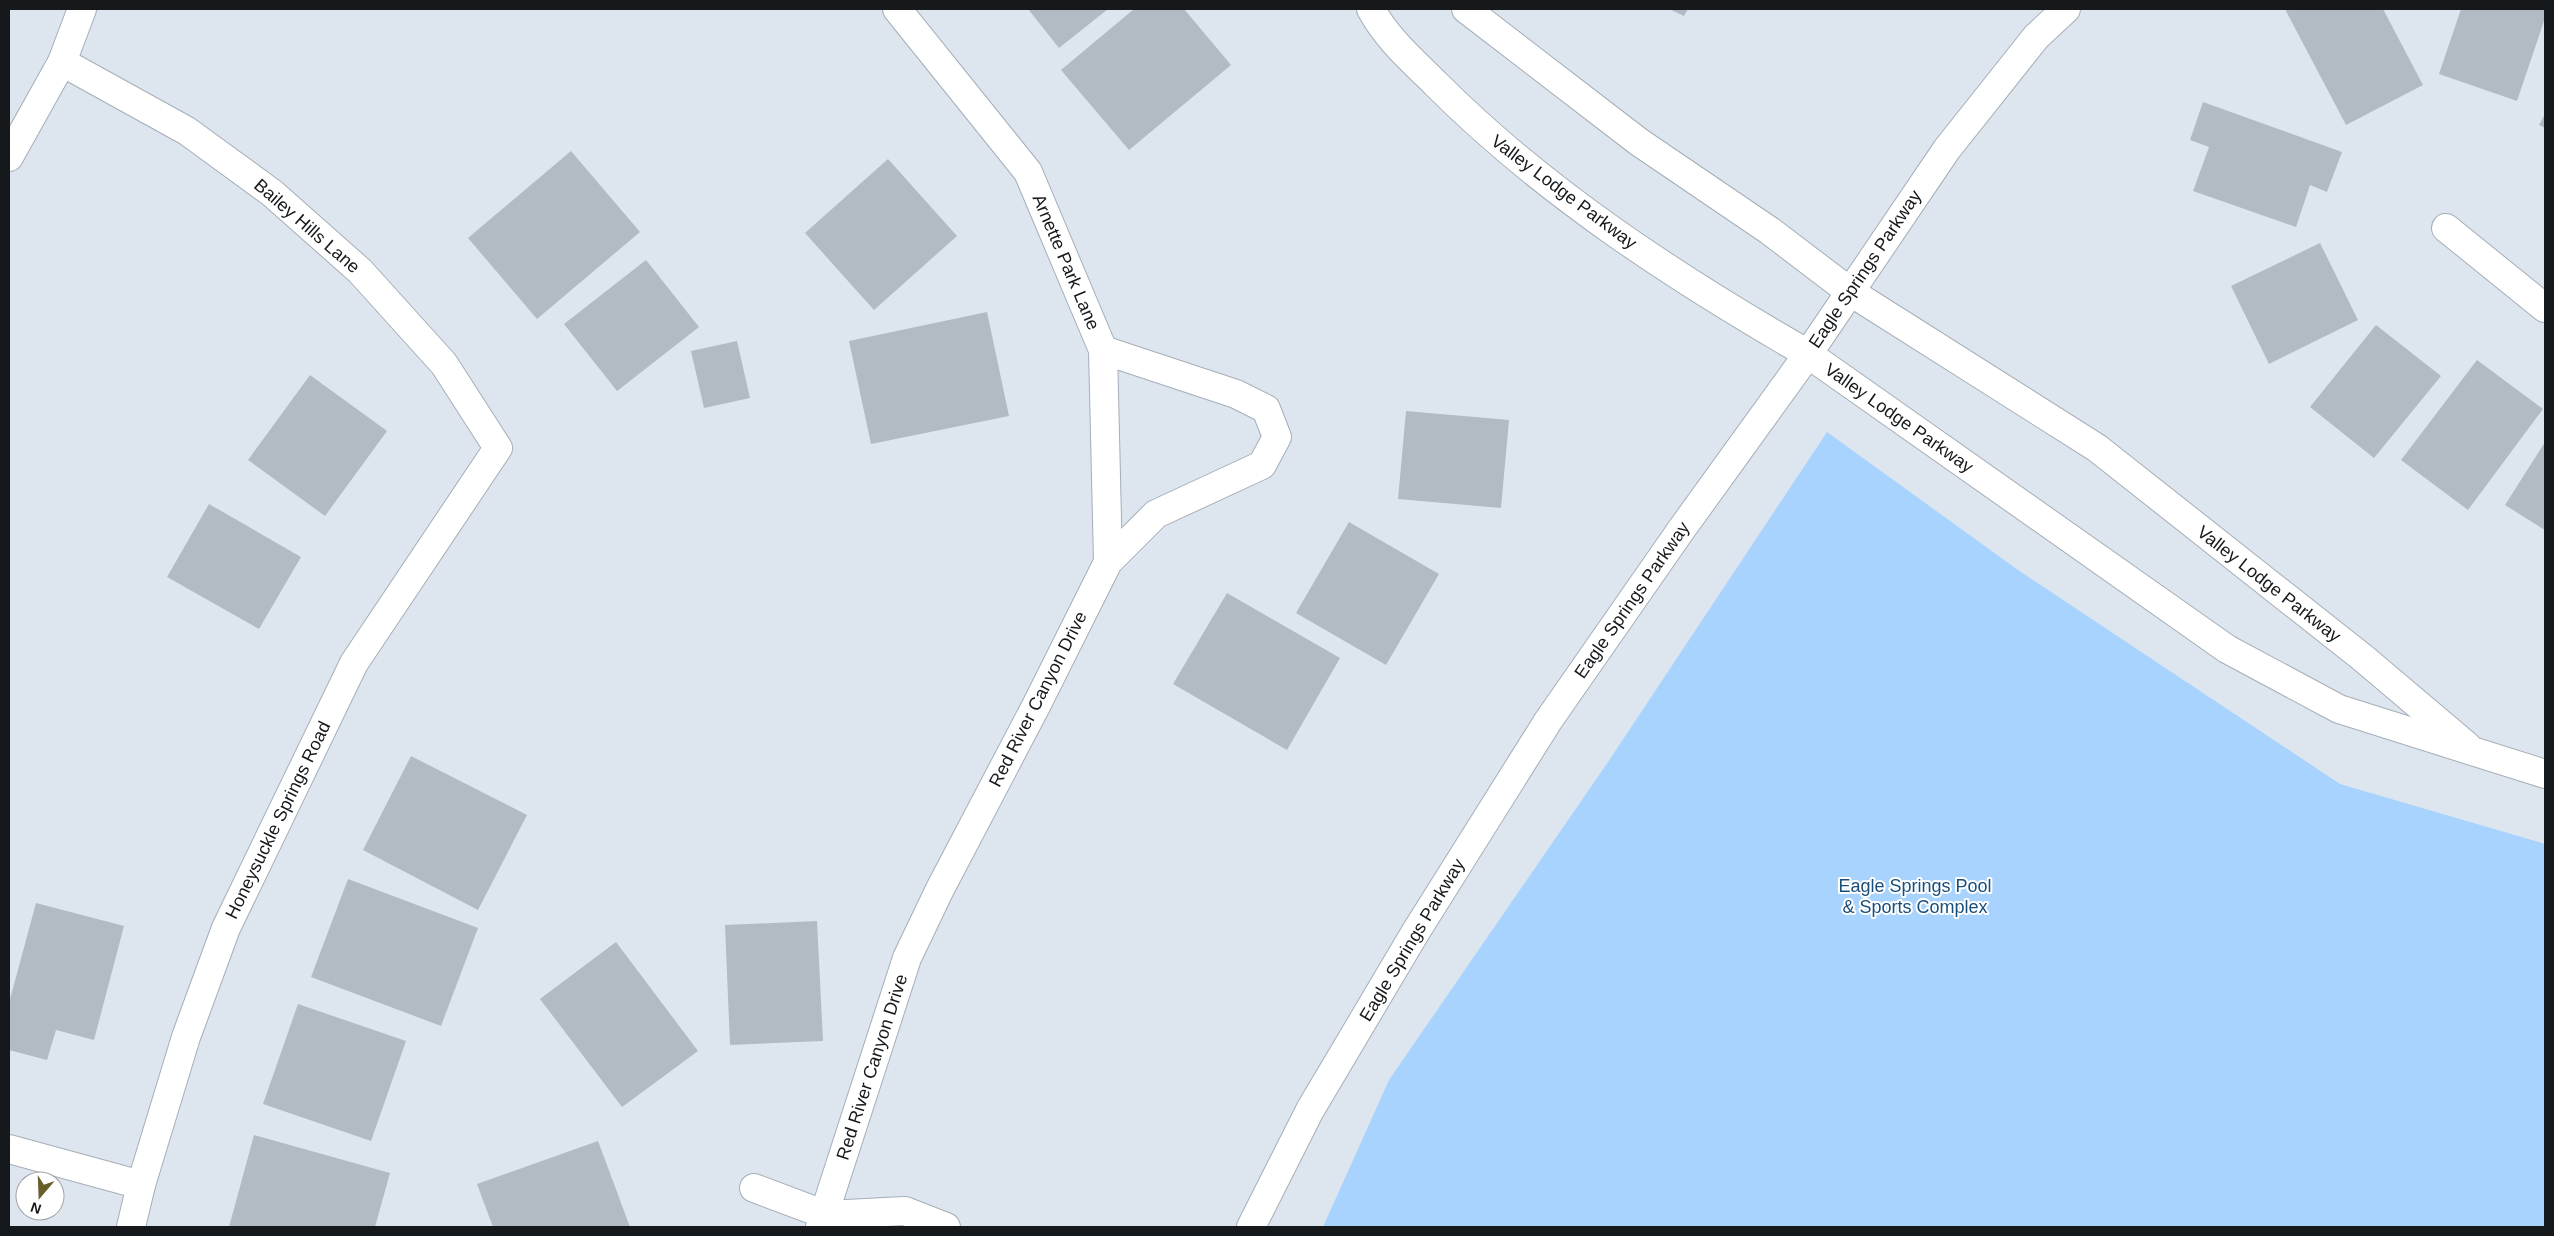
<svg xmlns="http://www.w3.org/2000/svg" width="2554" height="1236" font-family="Helvetica,sans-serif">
	<rect width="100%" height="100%" fill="#dde6ef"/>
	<polygon fill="#a7d3fe" points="1827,432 2018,570 2340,784 2545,844 2545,1227 1323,1227 1389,1080 1608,762"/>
	<g fill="#b2bbc4">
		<polygon points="1028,9 1108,9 1059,48"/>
		<polygon points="1134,9 1184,9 1231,65 1129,150 1061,70"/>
		<polygon points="1669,9 1688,9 1684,16"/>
		<polygon points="2285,9 2383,9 2423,85 2346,125"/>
		<polygon points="2461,9 2545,9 2545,18 2517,101 2439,74"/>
		<polygon points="2203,102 2342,152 2327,192 2310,185 2296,227 2193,191 2209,147 2190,140"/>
		<polygon points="2545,114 2545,128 2539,125"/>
		<polygon points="571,151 640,232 537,319 468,238"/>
		<polygon points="888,159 957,236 874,310 805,233"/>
		<polygon points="2320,243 2358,320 2269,364 2231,286"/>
		<polygon points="646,260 699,327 617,391 564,324"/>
		<polygon points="987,312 1009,416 871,444 849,341"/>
		<polygon points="2376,325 2441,376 2374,458 2310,407"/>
		<polygon points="737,341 750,398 704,408 691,351"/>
		<polygon points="2477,360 2543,409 2468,510 2401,460"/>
		<polygon points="310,375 387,431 325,516 248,460"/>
		<polygon points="1406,411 1509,420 1501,508 1398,499"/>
		<polygon points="2545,442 2545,530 2505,505"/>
		<polygon points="209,504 301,557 259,629 167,577"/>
		<polygon points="1349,522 1439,574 1386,665 1296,613"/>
		<polygon points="1227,593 1340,658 1287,750 1173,684"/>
		<polygon points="411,756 527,815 478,910 363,850"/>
		<polygon points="348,879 478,928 441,1026 311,977"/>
		<polygon points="36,903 124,926 94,1040 56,1030 47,1060 9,1050 9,1003"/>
		<polygon points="817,921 823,1041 730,1045 725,925"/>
		<polygon points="616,942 698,1051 622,1107 540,999"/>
		<polygon points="298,1004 406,1041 371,1141 263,1104"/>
		<polygon points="254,1135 390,1173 375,1227 229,1227"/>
		<polygon points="598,1141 630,1227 493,1227 477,1184"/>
	</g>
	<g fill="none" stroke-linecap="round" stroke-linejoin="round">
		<g stroke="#a5aeb7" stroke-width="30">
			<g id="minor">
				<polyline points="897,9 1028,172 1103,350 1108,562"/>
				<polyline points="62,62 187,131 272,193 360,271 444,364 498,448 354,663 226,928 186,1037 141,1185 131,1227"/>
				<polyline points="9,157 62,62 82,9"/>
				<polyline points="2446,228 2545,308"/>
				<polyline points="1849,291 2097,448 2363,658 2467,746"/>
				<polyline points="1808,354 2227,649 2339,709 2545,774"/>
				<polyline points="9,1149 141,1185"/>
				<polyline points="754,1188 826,1215 905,1211 946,1227"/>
				<polyline points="820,1227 907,958 940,889 1037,704 1108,562 1156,514 1262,465 1277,437 1266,409 1236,394 1103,350"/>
			</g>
		</g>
		<g stroke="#a5aeb7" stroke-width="30">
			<g id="tertiary">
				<path d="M1371,9C1387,39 1413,61 1437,85C1545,193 1676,278 1808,354"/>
				<polyline points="1466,9 1639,142 1770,231 1849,291"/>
				<polyline points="1251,1227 1310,1110 1415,933 1548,721 1681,530 1808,354 1947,149 2036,37 2066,9"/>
			</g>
		</g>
		<use href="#minor" stroke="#fff" stroke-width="28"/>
		<use href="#tertiary" stroke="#fff" stroke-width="28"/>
	</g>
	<g text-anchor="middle" stroke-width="4" stroke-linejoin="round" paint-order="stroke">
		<g font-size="18" fill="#16191c" stroke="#fff">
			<text transform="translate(1564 192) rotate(37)" y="6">Valley Lodge Parkway</text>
			<text transform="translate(307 226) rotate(41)" y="6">Bailey Hills Lane</text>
			<text transform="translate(1066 262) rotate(67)" y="6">Arnette Park Lane</text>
			<text transform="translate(1865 269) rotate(-56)" y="6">Eagle Springs Parkway</text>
			<text transform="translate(1899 418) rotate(35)" y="6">Valley Lodge Parkway</text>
			<text transform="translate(2269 584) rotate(38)" y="6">Valley Lodge Parkway</text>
			<text transform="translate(1632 600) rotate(-55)" y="6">Eagle Springs Parkway</text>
			<text transform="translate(1038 699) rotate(-63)" y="6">Red River Canyon Drive</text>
			<text transform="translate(278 820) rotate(-64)" y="6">Honeysuckle Springs Road</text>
			<text transform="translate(1412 940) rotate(-59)" y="6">Eagle Springs Parkway</text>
			<text transform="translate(872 1067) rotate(-72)" y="6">Red River Canyon Drive</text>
		</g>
		<g font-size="18" fill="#184e7c" stroke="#fff">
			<text x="1915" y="892">Eagle Springs Pool<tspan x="1915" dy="21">&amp; Sports Complex</tspan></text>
		</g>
	</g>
	<rect width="2554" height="1236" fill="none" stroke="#16191c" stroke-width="20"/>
	<g transform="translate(40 1196) rotate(199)"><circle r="24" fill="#ffffff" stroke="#a2a3a4"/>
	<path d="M0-4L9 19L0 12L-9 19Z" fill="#685e2a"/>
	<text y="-8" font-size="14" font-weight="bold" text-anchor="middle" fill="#16191c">N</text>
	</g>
</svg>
